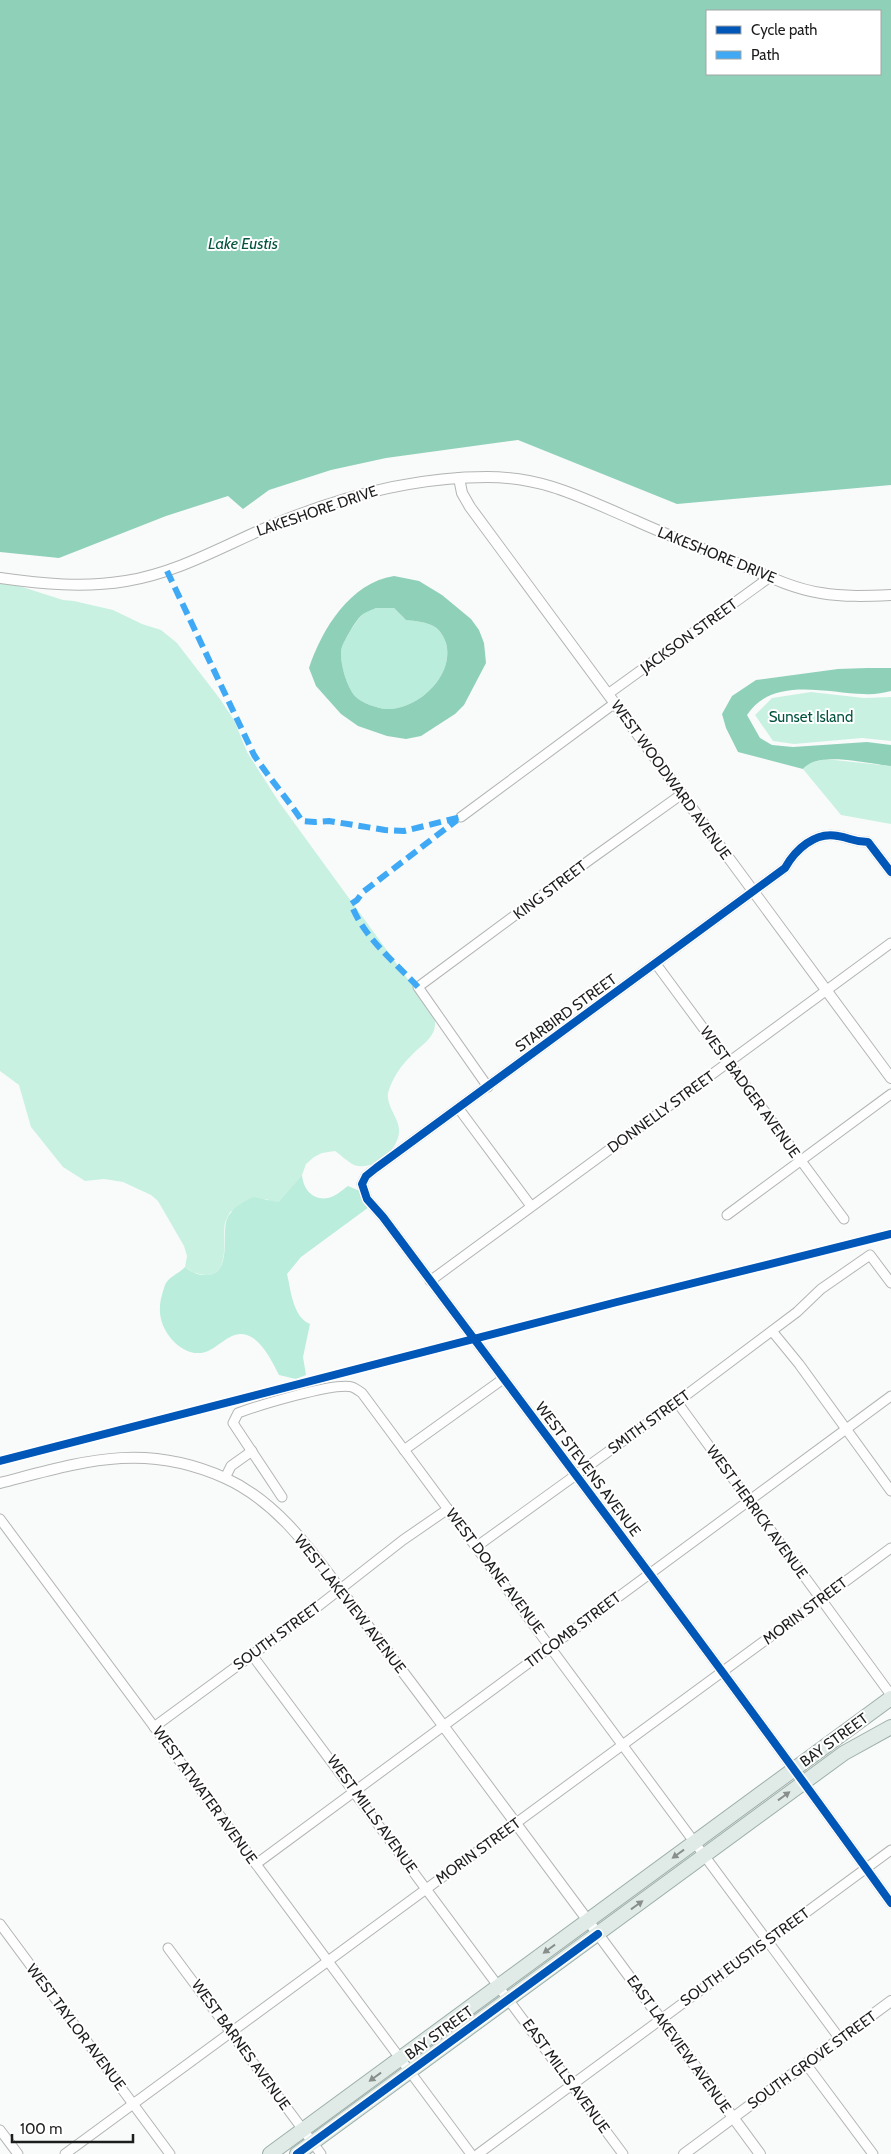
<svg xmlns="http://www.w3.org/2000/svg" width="891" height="2154" font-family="Cabin,sans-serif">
	<rect width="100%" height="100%" fill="#f9fbfa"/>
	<g fill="#c8f1e1">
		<path d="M0,583L16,585L63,600L74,601L113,610L142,624L161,630L177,643L220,699L234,720L247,752L279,802L415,989C422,998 436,1013 435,1025C434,1039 420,1046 412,1055C401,1065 392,1079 388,1093C386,1106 399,1118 399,1130C400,1149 373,1172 354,1165C348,1162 341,1155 335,1151L322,1153L314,1157L306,1164L302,1175L278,1202H273L266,1199L230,1212C229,1215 226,1219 225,1223C222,1237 231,1275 206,1275C196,1274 192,1272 185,1267L187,1256L184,1246L158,1201L151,1195L123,1182L104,1179L85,1181L63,1167L31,1127L19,1085L0,1071Z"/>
		<polygon points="811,692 864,698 891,697 891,741 862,738 794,744 773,741 755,715 772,698"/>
		<polygon points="825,759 891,766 891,824 841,815 803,769 807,764"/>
	</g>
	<g fill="#baeddb">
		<path d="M376,608H394L406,620C415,621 427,622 435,627C440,630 444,637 446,643C455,676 417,711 385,709C377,708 362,703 356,697C347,689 338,658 342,647C344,641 357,619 362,615C365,612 371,610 376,608Z"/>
		<path d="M302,1175C303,1189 313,1201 328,1198C335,1197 342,1190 348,1186L365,1193L369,1207L301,1257L287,1274C291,1291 293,1317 310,1324L303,1357L306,1375L296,1379L279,1375C273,1363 264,1345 253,1338C232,1324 219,1351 201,1353C179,1355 158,1329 160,1307C160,1300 163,1291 165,1285C168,1277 180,1273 185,1267C192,1272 196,1275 206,1275C233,1275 221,1233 227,1219C232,1208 243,1202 253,1197L278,1202Z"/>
	</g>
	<g fill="#8fd0b9" fill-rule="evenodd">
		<path d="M0,0H891V485L677,504L518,440L386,458L331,470L269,490L243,509L228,496L166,516L59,558L0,552ZM880,11V74H707V11Z"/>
		<path d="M394,576L419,581L442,595L471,619L479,630L484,643L486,663L464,705L455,714L421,736L406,739L387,736L358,726L341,714L316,686L309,668C322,629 350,583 394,576ZM376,608H394L406,620C415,621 427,622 435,627C440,630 444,637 446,643C455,676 417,711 385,709C377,708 362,703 356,697C347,689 338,658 342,647C344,641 357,618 362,615C365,612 372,610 376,608Z"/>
		<path d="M867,668H891V691C882,693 873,695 864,694C826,693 772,676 747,715L760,738L772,745L793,747L867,742L891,745V766C869,764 818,750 803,769L738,752L726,728L722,714L732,696L756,680L838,669Z"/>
	</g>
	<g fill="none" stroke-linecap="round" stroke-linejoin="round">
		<g stroke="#b3b5b4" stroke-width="11">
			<g id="minor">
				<polyline points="608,694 770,577"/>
				<polyline points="461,817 615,703"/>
				<path d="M891,872L868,842C853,842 851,838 838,836C815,831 795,850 785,868L376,1168L366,1176L362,1184L367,1199L383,1217C553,1445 725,1672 891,1903"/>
				<polyline points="656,964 844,1219"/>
				<polyline points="488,1087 418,987 591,859 682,794"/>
				<polyline points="459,1109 531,1206"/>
				<polyline points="727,1215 891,1094"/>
				<polyline points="430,1281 891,943"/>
				<polyline points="772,1331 799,1364 891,1491"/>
				<polyline points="677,1402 891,1695"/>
				<polyline points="404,1450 503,1379"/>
				<polyline points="225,1478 231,1466 252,1451"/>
				<path d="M282,1497L233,1423L238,1413C257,1406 334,1382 352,1387C355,1388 359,1391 362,1393L840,2039"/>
				<polyline points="0,1519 471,2154"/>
				<polyline points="476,1547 677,1402 797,1312 821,1289 870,1255 891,1283"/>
				<polyline points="252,1655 623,2154"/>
				<polyline points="154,1727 316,1608 403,1540 448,1509"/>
				<polyline points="256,1864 891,1396"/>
				<polyline points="0,1924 170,2154"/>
				<polyline points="168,1948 321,2154"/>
				<polyline points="806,2064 873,2154"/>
				<polyline points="0,2130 18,2154"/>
				<polyline points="65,2154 891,1548"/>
				<polyline points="478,2154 891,1850"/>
			</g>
		</g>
		<g stroke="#b3b5b4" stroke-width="12">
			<g id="tertiary">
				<polyline points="459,478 462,493 470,507 891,1078"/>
				<path d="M0,578C42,584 84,588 126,581C177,573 223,546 270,526C339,497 411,477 487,477C545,477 582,498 634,520C669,536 706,550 742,565C767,576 794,589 821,593C844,597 868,596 891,595"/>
				<path d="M0,1483C82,1462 143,1441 225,1478C282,1504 316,1558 352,1605C381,1643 410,1681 439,1720C546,1864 654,2009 760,2154"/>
				<polyline points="684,2154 891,2001"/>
			</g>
		</g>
		<g stroke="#9dafaa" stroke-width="16">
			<g id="primary">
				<polyline points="270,2154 891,1698"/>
				<polyline points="297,2154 844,1753 891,1727"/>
			</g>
		</g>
		<use href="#minor" stroke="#fefefe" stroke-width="9"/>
		<use href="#tertiary" stroke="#fefefe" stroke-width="10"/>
		<use href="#primary" stroke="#e0ebe7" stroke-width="14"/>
		<polyline stroke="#ced0d0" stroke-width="2.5" stroke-dasharray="9 9" stroke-linecap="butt" points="0,1461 617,1302 891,1234"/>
		<g stroke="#3fa9f5" stroke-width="6" stroke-dasharray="12 6" stroke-linecap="butt">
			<path d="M167,571L254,755C269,778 287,798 302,821L315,822L329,821L385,830L404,831L461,817"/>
			<path d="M418,987C394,961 364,938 351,904L357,900L363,892L457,820"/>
		</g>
		<g stroke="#fff" stroke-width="11">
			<g id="cycleway">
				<path d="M891,872L868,842C853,842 851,838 838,836C815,831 795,850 785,868L376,1168L366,1176L362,1184L367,1199L383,1217C553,1445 725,1672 891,1903"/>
				<polyline points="0,1461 617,1302 891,1234"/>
				<polyline points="297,2154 598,1934"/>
			</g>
		</g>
		<use href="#cycleway" stroke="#0057b8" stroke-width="8"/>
	</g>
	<defs><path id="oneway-solid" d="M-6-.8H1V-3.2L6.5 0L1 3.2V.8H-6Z" transform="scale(1.25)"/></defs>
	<g fill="#888e8c">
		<use href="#oneway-solid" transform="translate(784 1796) rotate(-36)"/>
		<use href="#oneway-solid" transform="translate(678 1854) rotate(144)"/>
		<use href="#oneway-solid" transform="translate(637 1905) rotate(-36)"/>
		<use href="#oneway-solid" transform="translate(549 1949) rotate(144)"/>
		<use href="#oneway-solid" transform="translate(375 2077) rotate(144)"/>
	</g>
	<g text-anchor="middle" stroke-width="4" stroke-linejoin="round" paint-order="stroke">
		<g font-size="15" fill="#1c1d1d" stroke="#fff">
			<text transform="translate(317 511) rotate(-19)" y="5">LAKESHORE DRIVE</text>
			<text transform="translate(717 555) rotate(22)" y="5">LAKESHORE DRIVE</text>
			<text transform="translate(689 636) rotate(-36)" y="5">JACKSON STREET</text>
			<text transform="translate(671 780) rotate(54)" y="5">WEST WOODWARD AVENUE</text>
			<text transform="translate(550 890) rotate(-37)" y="5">KING STREET</text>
			<text transform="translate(566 1013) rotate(-36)" y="5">STARBIRD STREET</text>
			<text transform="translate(750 1092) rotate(54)" y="5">WEST BADGER AVENUE</text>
			<text transform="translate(661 1112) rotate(-36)" y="5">DONNELLY STREET</text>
			<text transform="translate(649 1422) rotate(-36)" y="5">SMITH STREET</text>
			<text transform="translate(588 1469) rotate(53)" y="5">WEST STEVENS AVENUE</text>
			<text transform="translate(757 1512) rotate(54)" y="5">WEST HERRICK AVENUE</text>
			<text transform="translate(495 1571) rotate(53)" y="5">WEST DOANE AVENUE</text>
			<text transform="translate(350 1604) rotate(52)" y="5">WEST LAKEVIEW AVENUE</text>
			<text transform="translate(805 1611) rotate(-37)" y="5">MORIN STREET</text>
			<text transform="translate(573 1630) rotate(-37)" y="5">TITCOMB STREET</text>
			<text transform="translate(277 1636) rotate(-36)" y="5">SOUTH STREET</text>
			<text transform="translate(834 1740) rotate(-36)" y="5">BAY STREET</text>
			<text transform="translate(205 1795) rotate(54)" y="5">WEST ATWATER AVENUE</text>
			<text transform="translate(372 1814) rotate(54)" y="5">WEST MILLS AVENUE</text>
			<text transform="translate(478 1851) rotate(-36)" y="5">MORIN STREET</text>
			<text transform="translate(745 1957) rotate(-36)" y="5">SOUTH EUSTIS STREET</text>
			<text transform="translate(76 2027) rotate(53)" y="5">WEST TAYLOR AVENUE</text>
			<text transform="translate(439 2033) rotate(-36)" y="5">BAY STREET</text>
			<text transform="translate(679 2044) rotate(54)" y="5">EAST LAKEVIEW AVENUE</text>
			<text transform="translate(241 2045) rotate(54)" y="5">WEST BARNES AVENUE</text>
			<text transform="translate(812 2060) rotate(-36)" y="5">SOUTH GROVE STREET</text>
			<text transform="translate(566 2076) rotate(54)" y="5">EAST MILLS AVENUE</text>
		</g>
		<g font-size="15" fill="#03543f" stroke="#fff">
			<text x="811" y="722">Sunset Island</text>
		</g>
		<g font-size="16" font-style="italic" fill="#03543f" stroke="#fff">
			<text x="243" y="249">Lake Eustis</text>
		</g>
	</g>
	<rect x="706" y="10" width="175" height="65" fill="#ffffff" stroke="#a4a5a5"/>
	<rect x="716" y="26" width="25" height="8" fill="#0057b8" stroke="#a4a5a5"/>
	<text x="751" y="35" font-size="15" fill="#1c1d1d">Cycle path</text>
	<rect x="716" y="51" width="25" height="8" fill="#3fa9f5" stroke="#a4a5a5"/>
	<text x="751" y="60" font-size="15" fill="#1c1d1d">Path</text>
	<path d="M12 2134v8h121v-8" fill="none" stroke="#1c1d1d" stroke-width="2.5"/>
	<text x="20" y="2134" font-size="15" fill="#1c1d1d" stroke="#ffffff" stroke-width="4" paint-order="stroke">100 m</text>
</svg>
